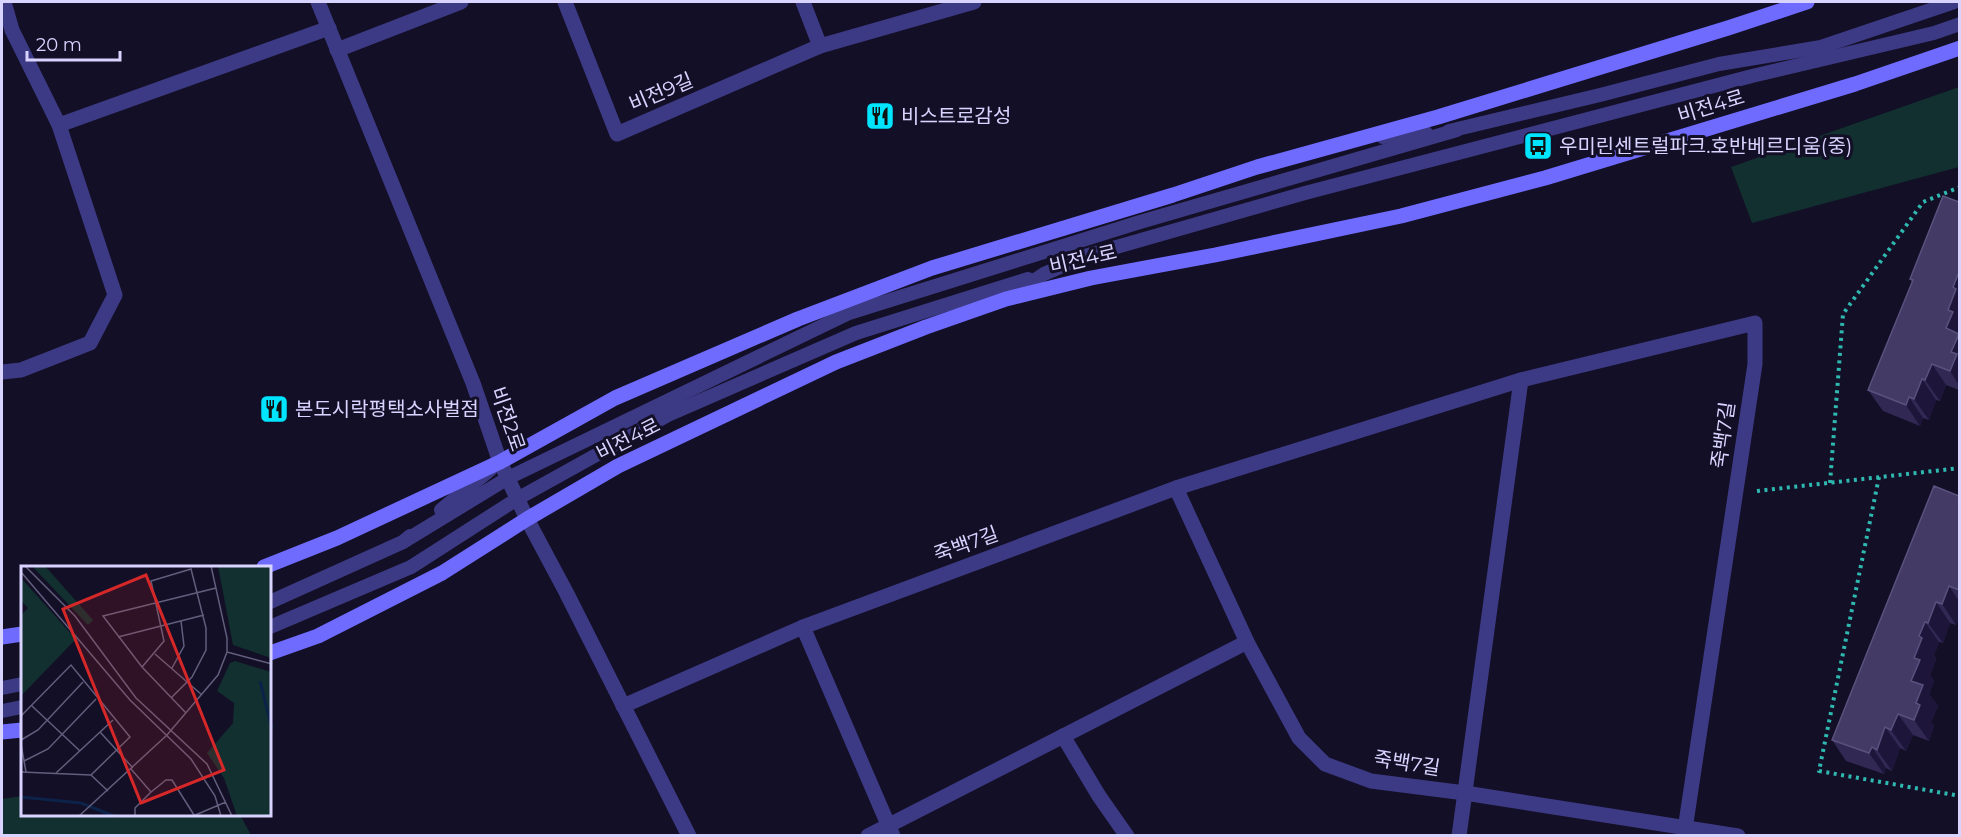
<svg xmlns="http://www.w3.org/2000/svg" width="1961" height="837" font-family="Montserrat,'Noto Sans KR',sans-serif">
	<rect width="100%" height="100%" fill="#130f26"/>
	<g fill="#12302f">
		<polygon points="1959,87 1959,167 1752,223 1731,167"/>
		<polygon points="22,796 22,814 240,815 251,835 2,835 2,799"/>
	</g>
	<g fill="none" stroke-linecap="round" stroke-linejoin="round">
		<g stroke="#2fb8b0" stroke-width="4" stroke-dasharray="3 4.5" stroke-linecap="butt">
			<polyline points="1879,477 1819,771 1960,796"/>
			<polyline points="1830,483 1843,314 1923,202 1960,187"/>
			<polyline points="1757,491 1960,468"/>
		</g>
		<g stroke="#3d3a85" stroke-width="14">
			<polyline points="1449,131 1600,95 1719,64 1821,47 1954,2"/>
			<polyline points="1383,137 1426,133"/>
			<polyline points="1011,296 1044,274 1085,256 1305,193 1752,76 1934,33 1960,24"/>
			<polyline points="441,510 491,469"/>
			<polyline points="403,542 508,478 849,313 1140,222 1457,130"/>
			<polyline points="270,602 403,542 410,536"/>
			<polyline points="270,627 411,567 517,499 670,414 856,333 1028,279"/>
			<polyline points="2,688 22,684"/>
			<polyline points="2,711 22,707"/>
		</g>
		<g stroke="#3d3a85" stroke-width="15">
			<polyline points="4,2 12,30 59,125"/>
			<polyline points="565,2 617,134 820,46 974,2"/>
			<polyline points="803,2 820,46"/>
			<polyline points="337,50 461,2"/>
			<polyline points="2,372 21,370 90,343 115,295 59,125 329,28"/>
			<polyline points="1176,488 1247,642 1299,738 1325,764 1371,781 1465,793 1738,836"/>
			<polyline points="803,627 893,836"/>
			<polyline points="623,706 803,627 1176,488 1521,380 1755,323 1755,364 1684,836"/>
			<polyline points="1063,736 1099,796 1127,836"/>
			<polyline points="868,836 1247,642"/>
			<polyline points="1459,836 1521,380"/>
		</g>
		<polyline stroke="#3d3a85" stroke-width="15" points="318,2 473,383 500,462 527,519 566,592 689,836"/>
		<g stroke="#6f6bff" stroke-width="15">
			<polyline points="264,567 337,538 500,462 615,398 798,319 932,268 1173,195 1257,167 1438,117 1728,28 1807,2"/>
			<polyline points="2,637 22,634"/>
			<polyline points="270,653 318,636 442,573 527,519 618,466 836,362 926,327 1006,299 1091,278 1215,255 1401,216 1545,178 1855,84 1960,48"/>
			<polyline points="2,732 22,730"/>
		</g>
	</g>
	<g fill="#312854">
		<polygon points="1959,202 1959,390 1946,385 1940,401 1936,400 1929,420 1923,418 1920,426 1883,411 1868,390 1912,283 1910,279"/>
		<polygon points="1959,496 1959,616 1956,625 1950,623 1943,643 1939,642 1934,655 1936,659 1930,675 1934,681 1929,694 1938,706 1931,722 1934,726 1929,741 1913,735 1906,751 1900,748 1892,771 1886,768 1884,774 1846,761 1832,740"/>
	</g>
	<g fill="#1d163a">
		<polygon points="1959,272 1959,385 1950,371 1951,352 1946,328 1948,310 1953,287"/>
		<polygon points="1932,364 1946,385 1940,401 1925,380"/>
		<polygon points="1922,379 1936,400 1929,420 1914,399"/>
		<polygon points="1909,397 1923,418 1920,426 1906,405"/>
		<polygon points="1949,586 1959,601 1959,616 1956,625 1942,604"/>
		<polygon points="1936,602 1950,623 1943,643 1928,623"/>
		<polygon points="1925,622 1939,642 1934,655 1936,659 1930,675 1934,681 1929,694 1938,706 1931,722 1934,726 1929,741 1914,720 1916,703 1911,681 1914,658 1919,636"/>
		<polygon points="1898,714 1913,735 1906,751 1891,730"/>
		<polygon points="1885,727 1900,748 1892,771 1877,750"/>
		<polygon points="1872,747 1886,768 1884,774 1869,753"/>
	</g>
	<g fill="#433a66" stroke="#5a527e" stroke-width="1.5">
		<polygon points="1943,196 1959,202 1959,272 1953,287 1956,289 1948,310 1953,312 1946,328 1959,334 1951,352 1957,354 1950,371 1932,364 1925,380 1922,379 1914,399 1909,397 1906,405 1868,390 1913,280 1910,279"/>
		<polygon points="1934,486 1959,496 1959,590 1949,586 1942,604 1936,602 1928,623 1925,622 1919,636 1922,638 1914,658 1920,660 1911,681 1923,685 1916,703 1920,705 1914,720 1898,714 1891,730 1885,727 1877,750 1872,747 1869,753 1832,740"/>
	</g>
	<defs>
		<g id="restaurant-square" transform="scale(1.5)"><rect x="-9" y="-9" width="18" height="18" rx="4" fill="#00e5ff" stroke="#130f26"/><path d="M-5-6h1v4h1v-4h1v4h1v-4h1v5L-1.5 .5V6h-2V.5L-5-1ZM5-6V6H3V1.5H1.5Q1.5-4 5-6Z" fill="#111"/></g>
		<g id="bus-square" transform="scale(1.5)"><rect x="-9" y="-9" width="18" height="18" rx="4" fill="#00e5ff" stroke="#130f26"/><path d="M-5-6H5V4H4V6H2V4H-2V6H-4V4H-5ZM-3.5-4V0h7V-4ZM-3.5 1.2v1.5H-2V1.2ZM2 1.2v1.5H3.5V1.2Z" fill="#111"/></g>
	</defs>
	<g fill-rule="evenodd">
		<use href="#restaurant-square" x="880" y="116"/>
		<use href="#bus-square" x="1538" y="146"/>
		<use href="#restaurant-square" x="274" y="409"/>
	</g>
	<g text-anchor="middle" stroke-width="6" stroke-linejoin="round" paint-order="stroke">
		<g font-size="20" fill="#d9d4ff" stroke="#130f26">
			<text transform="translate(661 92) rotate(-23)" y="7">비전9길</text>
			<text transform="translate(1711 106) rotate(-17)" y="7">비전4로</text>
			<text transform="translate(1083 259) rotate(-13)" y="7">비전4로</text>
			<text transform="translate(508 419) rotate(71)" y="7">비전2로</text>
			<text transform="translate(1723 435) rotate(-82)" y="7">죽백7길</text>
			<text transform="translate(628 439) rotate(-27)" y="7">비전4로</text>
			<text transform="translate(966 544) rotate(-20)" y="7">죽백7길</text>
			<text transform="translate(1407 763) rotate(9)" y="7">죽백7길</text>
		</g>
		<g font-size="20" fill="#d9d4ff" stroke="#130f26" text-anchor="start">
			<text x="901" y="123">비스트로감성</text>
			<text x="1559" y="153">우미린센트럴파크.호반베르디움(중)</text>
			<text x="295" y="416">본도시락평택소사벌점</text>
		</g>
	</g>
	<g transform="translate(21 566)">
		<rect width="250" height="250" fill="#130f26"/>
		<path d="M11,0H24L72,54L67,59ZM197,0H250V92L212,79ZM0,12L55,73L0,130V49L7,42L0,35ZM214,95L250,106V250H216L203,212L186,187L212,157L213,137L196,125L209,97Z" fill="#12302f"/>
		<path fill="none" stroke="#0c2248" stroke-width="3" d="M239,115L251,163M0,231L60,237L93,250"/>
		<path fill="none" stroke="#625e7d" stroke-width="1.5" d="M4,0L54,50L115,132L186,198L211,250M0,6L109,134L170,193L194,230L200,250M97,71L183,49M206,86L251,98M134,88L181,129M121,101L143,75L130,15L170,3L185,62V84L171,111L150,132M151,102L163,80L160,55M11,140L59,185M165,147L121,101L82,50L195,22M0,150L50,99L109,171L70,209L87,225M79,166L112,202M0,174L17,164L62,116M0,178L5,206M3,195L27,183L75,133M110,203L130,226L145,214H151L173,249M0,206L70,209M35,207L92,154M58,250L146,169L197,109L206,86V72L190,0M114,250V242L130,226M172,250L205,236"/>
		<path fill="#d62828" fill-opacity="0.15" stroke="#d62828" stroke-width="3" d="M125,9L203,204L120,237L42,43Z"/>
		<rect width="250" height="250" fill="none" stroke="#d9d4ff" stroke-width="3"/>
	</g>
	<rect width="1961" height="837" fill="none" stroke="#d9d4ff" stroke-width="6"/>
	<path d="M27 51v9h93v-9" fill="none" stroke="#d9d4ff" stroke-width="3"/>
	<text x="36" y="51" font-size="18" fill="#d9d4ff" stroke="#130f26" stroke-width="4.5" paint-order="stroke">20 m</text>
</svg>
